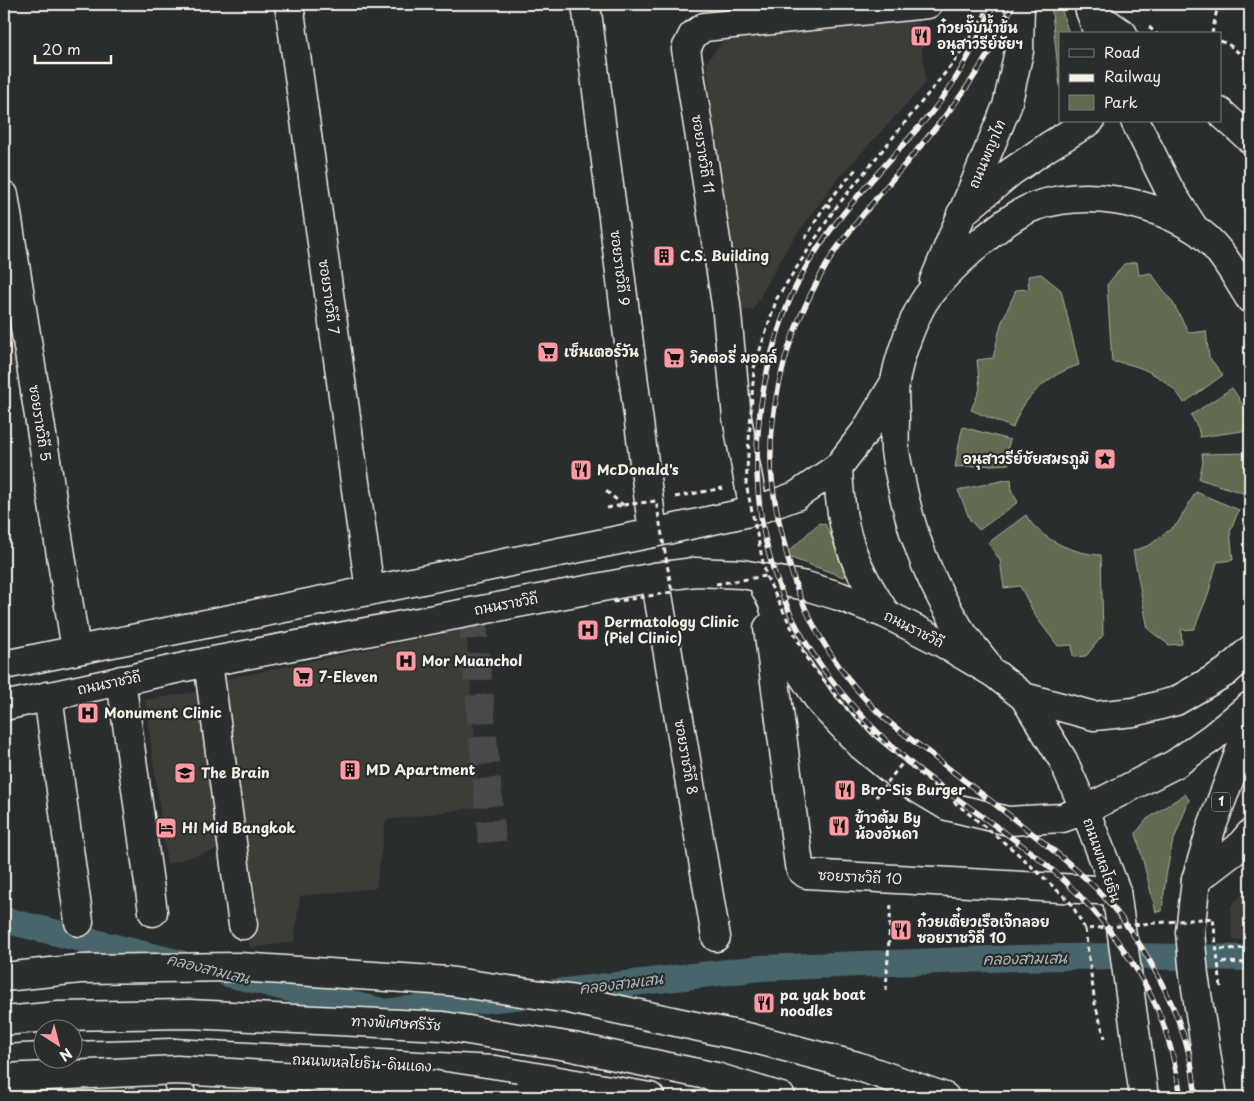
<svg xmlns="http://www.w3.org/2000/svg" width="1254" height="1101" font-family="'Playpen Sans','Playpen Sans Thai',sans-serif">
	<rect width="100%" height="100%" fill="#2a2d2e"/>
	<filter id="ink" filterUnits="userSpaceOnUse"><feTurbulence type="fractalNoise" baseFrequency=".02" numOctaves="2"/><feDisplacementMap in="SourceGraphic" scale="10" xChannelSelector="R" yChannelSelector="G"/><feConvolveMatrix kernelMatrix="1 2 1 2 8 2 1 2 1" color-interpolation-filters="sRGB"/></filter>
	<g filter="url(#ink)">
		<g fill="#3c3c38">
			<polygon points="918,15 926,83 837,179 787,248 753,310 738,311 706,62 727,37"/>
			<polygon points="4,196 21,365 4,368"/>
			<polygon points="466,629 480,807 386,820 376,888 300,896 294,942 250,948 217,681"/>
			<polygon points="203,691 226,847 167,864 145,700"/>
			<polygon points="1250,885 1250,940 1233,940 1231,906"/>
		</g>
		<g fill="#626b51" stroke="#abae9c">
			<polygon points="1051,4 1060,4 1069,34 1060,34 1060,88"/>
			<path d="M1137,262L1139,275L1151,273L1173,303L1189,333L1206,331L1209,357L1223,375L1184,403C1172,380 1137,362 1112,362L1107,285L1124,264Z"/>
			<path d="M1041,274L1061,290L1079,365C1050,374 1022,397 1013,428L971,410L980,389L977,360L993,358L1001,324L1016,290L1029,289L1028,276Z"/>
			<path d="M1232,388C1240,399 1250,416 1250,430L1200,437L1198,428L1191,415Z"/>
			<polygon points="963,427 1010,440 1007,451 1009,464 955,467 961,434"/>
			<polygon points="1250,453 1250,480 1246,494 1199,479 1203,462 1202,454"/>
			<polygon points="1011,479 1012,492 1018,502 979,530 970,520 958,490"/>
			<polygon points="1196,492 1239,510 1230,531 1233,560 1217,562 1208,595 1194,629 1181,630 1182,644 1169,645 1148,629 1133,551 1150,545 1177,524"/>
			<path d="M1026,515C1039,539 1074,554 1101,555L1103,635L1086,656L1073,657L1072,645L1058,646L1036,617L1020,586L1004,588L1000,560L988,543Z"/>
			<polygon points="819,523 825,524 849,572 844,577 788,557 787,553"/>
			<polygon points="1185,794 1189,800 1172,845 1166,876 1162,911 1156,912 1136,833 1147,819"/>
		</g>
		<g fill="none" stroke-linecap="round" stroke-linejoin="round">
			<g stroke="#47656b" stroke-width="26">
				<polyline points="4,920 180,963"/>
				<polyline points="228,974 385,1012 761,968 1016,958 1118,956 1250,958"/>
			</g>
			<polyline stroke="#484a4a" stroke-width="28" stroke-dasharray="28 14" stroke-linecap="butt" points="472,611 492,842"/>
			<g stroke="#f4f1e8" stroke-width="31">
				<g id="minor">
					<polyline points="289,4 370,591"/>
					<polyline points="586,4 653,533"/>
					<polyline points="1090,11 1123,34"/>
					<polyline points="1220,112 1250,139"/>
					<polyline points="4,195 76,650"/>
					<polyline points="961,214 1011,172 1049,146 1090,121"/>
					<path d="M838,467C839,493 841,520 850,545C858,570 872,592 886,614"/>
					<polyline points="754,511 737,418 726,304 686,49 693,35 704,27 928,4"/>
					<polyline points="655,577 716,937"/>
					<polyline points="763,578 765,588 772,601 789,655 821,703 862,746 902,779 947,806 1008,821 1062,818 1085,810 1175,764 1213,737 1250,706"/>
					<polyline points="768,628 799,865 801,870 806,874 1116,891"/>
					<polyline points="208,662 243,925"/>
					<polyline points="121,680 153,912"/>
					<polyline points="47,696 50,710 79,922"/>
					<polyline points="1196,880 1238,848 1250,834"/>
					<polyline points="174,1053 181,1097"/>
					<polyline points="72,1056 174,1053 495,1070 650,1097"/>
					<polyline points="4,1059 42,1057"/>
				</g>
			</g>
			<g stroke="#f4f1e8" stroke-width="31">
				<g id="major">
					<polyline points="1088,4 1098,34"/>
					<polyline points="1135,121 1169,189 1194,228"/>
					<polyline points="934,281 1007,106 1019,51 1020,4"/>
					<path d="M986,663C977,651 967,640 959,628C930,583 911,533 901,481C899,471 896,460 895,450C894,439 895,428 895,418C895,406 893,394 895,382C898,360 914,315 927,297C947,270 1005,216 1036,206C1088,189 1148,201 1193,228C1219,243 1234,274 1250,299"/>
					<polyline points="4,665 653,533 754,511 796,496 838,467 865,432 895,382"/>
					<polyline points="1024,697 1094,716 1134,712 1176,701 1226,672 1250,650"/>
					<polyline points="4,706 208,662 655,577 695,572 742,574 806,586 839,596 886,614 939,641 995,674 1024,697 1063,760 1085,810 1116,891 1144,1097"/>
					<polyline points="1213,1097 1194,975 1190,932 1196,880 1212,826 1250,724"/>
				</g>
			</g>
			<g stroke="#f4f1e8" stroke-width="31">
				<g id="highway">
					<polyline points="4,977 80,969 239,967 448,981 569,999 751,1038 857,1066 945,1097"/>
					<polyline points="4,1021 59,1016 189,1014 443,1026 573,1047 716,1077 781,1097"/>
				</g>
			</g>
			<g stroke="#f4f1e8" stroke-width="3" stroke-dasharray="5 4" stroke-linecap="butt">
				<polyline points="1149,27 1157,34"/>
				<polyline points="1212,34 1218,4"/>
				<polyline points="1220,41 1228,44 1250,62"/>
				<polyline points="826,204 834,210"/>
				<polyline points="805,239 826,204 857,168"/>
				<polyline points="606,491 623,505"/>
				<polyline points="675,497 723,488"/>
				<polyline points="607,508 623,505"/>
				<polyline points="1085,929 1095,1004 1105,1038"/>
				<polyline points="1221,949 1250,948"/>
				<polyline points="1222,962 1250,963"/>
				<polyline points="886,991 891,904"/>
			</g>
			<use href="#minor" stroke="#2a2d2e" stroke-width="28"/>
			<use href="#major" stroke="#2a2d2e" stroke-width="28"/>
			<use href="#highway" stroke="#2a2d2e" stroke-width="28"/>
			<g stroke="#f4f1e8" stroke-width="5.5">
				<g id="rail">
					<path d="M994,4C978,40 957,82 931,113C879,175 815,232 786,309C748,410 745,514 790,613C815,667 861,719 905,758C948,796 999,825 1043,862C1091,901 1131,952 1157,1008C1169,1036 1176,1067 1181,1097"/>
					<path d="M1013,4C984,77 930,134 880,194C865,212 849,231 835,251C816,281 794,325 785,360C777,389 771,420 771,451C770,478 775,505 781,530C786,552 791,574 799,594C817,638 846,682 881,715C895,728 912,740 928,752C964,781 1002,809 1038,838C1064,859 1090,880 1111,905C1146,947 1177,1005 1190,1058C1193,1071 1194,1084 1196,1097"/>
				</g>
			</g>
			<use href="#rail" stroke="#2a2d2e" stroke-width="4" stroke-dasharray="11" stroke-linecap="butt"/>
			<g stroke="#f4f1e8" stroke-width="31" stroke-linecap="butt">
				<polyline id="highway-bridge" points="4,1078 177,1070 429,1084 515,1097"/>
			</g>
			<g stroke="#f4f1e8" stroke-width="3" stroke-dasharray="5 4" stroke-linecap="butt">
				<polyline points="989,4 983,17 958,57 834,210 777,298 754,368 746,484 766,576 807,659 848,710 904,761 1017,853 1071,903 1085,929 1213,918 1221,988"/>
				<polyline points="716,584 766,576"/>
				<polyline points="613,602 672,592 656,501 623,505"/>
				<polyline points="876,797 904,761"/>
			</g>
			<use href="#highway-bridge" stroke="#2a2d2e" stroke-width="28"/>
		</g>
	</g>
	<defs>
		<g id="restaurant-square" transform="scale(1.125)"><rect x="-9" y="-9" width="18" height="18" rx="4" fill="#ff9aa2" stroke="#2a2d2e"/><path d="M-5-6h1v4h1v-4h1v4h1v-4h1v5L-1.5 .5V6h-2V.5L-5-1ZM5-6V6H3V1.5H1.5Q1.5-4 5-6Z" fill="#111"/></g>
		<g id="building-square" transform="scale(1.125)"><rect x="-9" y="-9" width="18" height="18" rx="4" fill="#ff9aa2" stroke="#2a2d2e"/><path d="M-4-6H4V6H1V3H-1V6H-4ZM-2.5-4.3h1.7v1.8h-1.7ZM.8-4.3h1.7v1.8H.8ZM-2.5-1h1.7V.8h-1.7ZM.8-1h1.7V.8H.8Z" fill="#111"/></g>
		<g id="supermarket-square" transform="scale(1.125)"><rect x="-9" y="-9" width="18" height="18" rx="4" fill="#ff9aa2" stroke="#2a2d2e"/><path d="M-6-5.5h2.5l.6 2H6L4.5 2H-2.5L-4.4-4H-6ZM-1.5 3.2a1.3 1.3 0 1 0 .1 0ZM3 3.2a1.3 1.3 0 1 0 .1 0Z" fill="#111"/></g>
		<g id="sight-square" transform="scale(1.125)"><rect x="-9" y="-9" width="18" height="18" rx="4" fill="#ff9aa2" stroke="#2a2d2e"/><path d="M0-6L1.8-2.2L6-1.7L2.9 1.2L3.7 5.4L0 3.3L-3.7 5.4L-2.9 1.2L-6-1.7L-1.8-2.2Z" fill="#111"/></g>
		<g id="hospital-square" transform="scale(1.125)"><rect x="-9" y="-9" width="18" height="18" rx="4" fill="#ff9aa2" stroke="#2a2d2e"/><path d="M-5-5h3v3.5h4V-5h3V5h-3V1.5h-4V5h-3Z" fill="#111"/></g>
		<g id="school-square" transform="scale(1.125)"><rect x="-9" y="-9" width="18" height="18" rx="4" fill="#ff9aa2" stroke="#2a2d2e"/><path d="M0-5L7-2L0 1L-7-2ZM-4 1L0 2.5L4 1V4Q0 6-4 4Z" fill="#111"/></g>
		<g id="hotel-square" transform="scale(1.125)"><rect x="-9" y="-9" width="18" height="18" rx="4" fill="#ff9aa2" stroke="#2a2d2e"/><path d="M-6-4.5h1.5V1H6V5H4.5V3h-9V5H-6ZM-4 0a1.8 1.8 0 1 1 3.6 0ZM.5 0V-2.5h3Q6-2.5 6 0Z" fill="#111"/></g>
	</defs>
	<g fill-rule="evenodd">
		<use href="#restaurant-square" x="921" y="36"/>
		<use href="#building-square" x="664" y="256"/>
		<use href="#supermarket-square" x="548" y="352"/>
		<use href="#supermarket-square" x="674" y="358"/>
		<use href="#sight-square" x="1105" y="459"/>
		<use href="#restaurant-square" x="581" y="470"/>
		<use href="#hospital-square" x="588" y="630"/>
		<use href="#hospital-square" x="406" y="661"/>
		<use href="#supermarket-square" x="303" y="677"/>
		<use href="#hospital-square" x="88" y="713"/>
		<use href="#building-square" x="350" y="770"/>
		<use href="#school-square" x="185" y="773"/>
		<use href="#restaurant-square" x="845" y="790"/>
		<use href="#restaurant-square" x="839" y="826"/>
		<use href="#hotel-square" x="166" y="828"/>
		<use href="#restaurant-square" x="901" y="930"/>
		<use href="#restaurant-square" x="764" y="1003"/>
	</g>
	<g text-anchor="middle" stroke-width="4.5" stroke-linejoin="round" paint-order="stroke">
		<rect fill="#2a2d2e" stroke="#b7b6b0" stroke-width="1" x="1212" y="792.5" width="18" height="19" rx="4"/>
		<g font-size="12" font-weight="bold" fill="#f4f1e8">
			<text x="1221" y="806">1</text>
		</g>
		<g font-size="14" font-weight="bold" fill="#f4f1e8" stroke="#2a2d2e" text-anchor="start">
			<text x="937" y="33">ก๋วยจั๊บน้ำข้น<tspan x="937" dy="16">อนุสาวรีย์ชัยฯ</tspan></text>
			<text x="680" y="261">C.S. Building</text>
			<text x="564" y="357">เซ็นเตอร์วัน</text>
			<text x="690" y="363">วิคตอรี่ มอลล์</text>
			<text x="1089" y="464" text-anchor="end">อนุสาวรีย์ชัยสมรภูมิ</text>
			<text x="597" y="475">McDonald's</text>
			<text x="604" y="627">Dermatology Clinic<tspan x="604" dy="16">(Piel Clinic)</tspan></text>
			<text x="422" y="666">Mor Muanchol</text>
			<text x="319" y="682">7-Eleven</text>
			<text x="104" y="718">Monument Clinic</text>
			<text x="366" y="775">MD Apartment</text>
			<text x="201" y="778">The Brain</text>
			<text x="861" y="795">Bro-Sis Burger</text>
			<text x="855" y="823">ข้าวต้ม By<tspan x="855" dy="16">น้องอันดา</tspan></text>
			<text x="182" y="833">HI Mid Bangkok</text>
			<text x="917" y="927">ก๋วยเตี๋ยวเรือเจ๊กลอย<tspan x="917" dy="16">ซอยราชวิถี 10</tspan></text>
			<text x="780" y="1000">pa yak boat<tspan x="780" dy="16">noodles</tspan></text>
		</g>
		<g font-size="14" fill="#f4f1e8" stroke="#2a2d2e">
			<text transform="translate(703 154) rotate(81)" y="5">ซอยราชวิถี 11</text>
			<text transform="translate(987 154) rotate(-67)" y="5">ถนนพญาไท</text>
			<text transform="translate(620 268) rotate(83)" y="5">ซอยราชวิถี 9</text>
			<text transform="translate(329 297) rotate(82)" y="5">ซอยราชวิถี 7</text>
			<text transform="translate(40 423) rotate(81)" y="5">ซอยราชวิถี 5</text>
			<text transform="translate(506 604) rotate(-11)" y="5">ถนนราชวิถี</text>
			<text transform="translate(914 629) rotate(27)" y="5">ถนนราชวิถี</text>
			<text transform="translate(109 683) rotate(-12)" y="5">ถนนราชวิถี</text>
			<text transform="translate(686 757) rotate(80)" y="5">ซอยราชวิถี 8</text>
			<text transform="translate(1102 860) rotate(71)" y="5">ถนนพหลโยธิน</text>
			<text transform="translate(860 877) rotate(3)" y="5">ซอยราชวิถี 10</text>
			<text transform="translate(396 1023) rotate(3)" y="5">ทางพิเศษศรีรัช</text>
			<text transform="translate(362 1063) rotate(3)" y="5">ถนนพหลโยธิน-ดินแดง</text>
		</g>
		<g font-size="15" font-style="italic" fill="#afb9b6" stroke="#2a2d2e">
			<text transform="translate(1025 959) rotate(-1)" y="5">คลองสามเสน</text>
			<text transform="translate(208 969) rotate(14)" y="5">คลองสามเสน</text>
			<text transform="translate(621 984) rotate(-7)" y="5">คลองสามเสน</text>
		</g>
	</g>
	<rect width="1254" height="1101" fill="none" stroke="#2a2d2e" stroke-width="20"/>
	<rect x="10" y="10" width="1234" height="1081" fill="none" stroke="#f4f1e8" stroke-width="2" filter="url(#ink)"/>
	<rect x="1059" y="32" width="162" height="90" fill="#2a2d2e" stroke="#7b7b78"/>
	<rect x="1069" y="49" width="25" height="8" fill="#2a2d2e" stroke="#7b7b78"/>
	<text x="1104" y="58" font-size="15" fill="#f4f1e8">Road</text>
	<rect x="1069" y="74" width="25" height="8" fill="#f4f1e8" stroke="#7b7b78"/>
	<text x="1104" y="82" font-size="15" fill="#f4f1e8">Railway</text>
	<rect x="1069" y="95" width="25" height="15" fill="#626b51" stroke="#7b7b78"/>
	<text x="1104" y="108" font-size="15" fill="#f4f1e8">Park</text>
	<g transform="translate(58 1044) rotate(144)"><circle r="24" fill="#2a2d2e" stroke="#7b7b78"/>
	<path d="M0-4L9 19L0 12L-9 19Z" fill="#ff9aa2"/>
	<text y="-8" font-size="14" font-weight="bold" text-anchor="middle" fill="#f4f1e8">N</text>
	</g>
	<path d="M35 55v8h76v-8" fill="none" stroke="#f4f1e8" stroke-width="2.5"/>
	<text x="42" y="55" font-size="15" fill="#f4f1e8" stroke="#2a2d2e" stroke-width="4" paint-order="stroke">20 m</text>
</svg>
